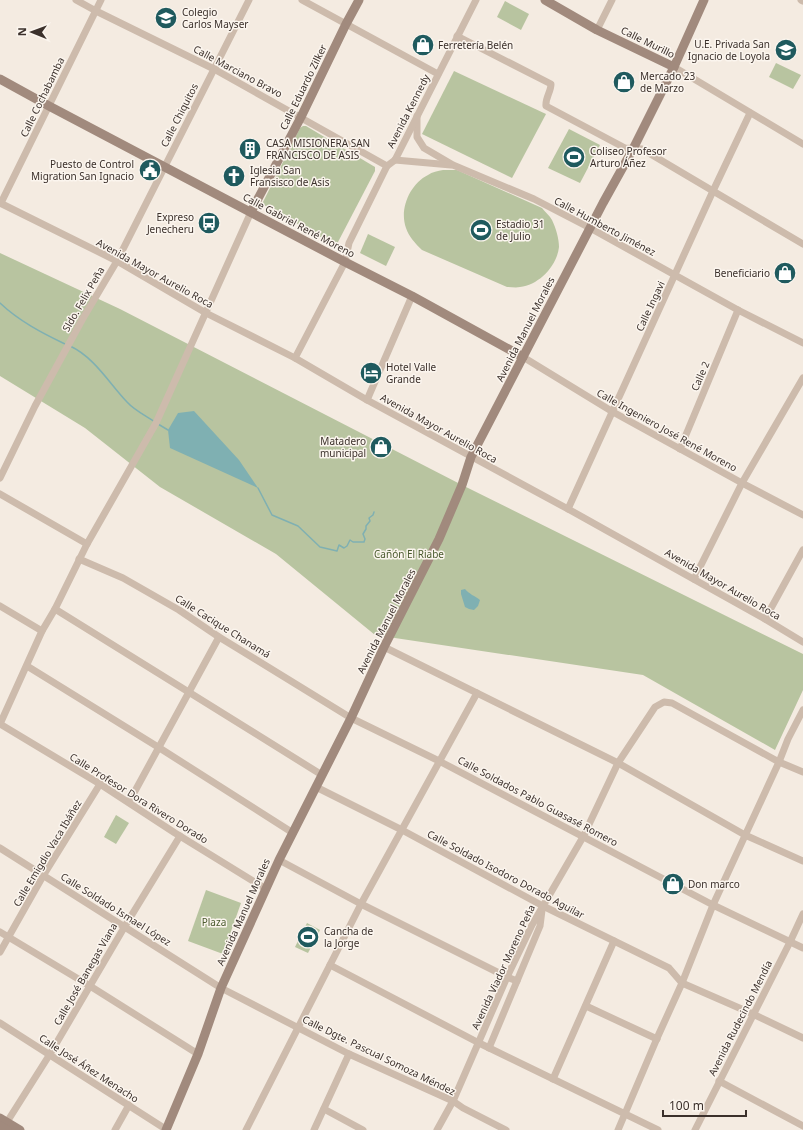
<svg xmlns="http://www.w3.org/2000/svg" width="803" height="1130" font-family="'Noto Sans',sans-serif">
	<rect width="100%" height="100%" fill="#f4ebe1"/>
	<g fill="#b8c4a0">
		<polygon points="505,1 529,14 521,30 497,17"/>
		<polygon points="776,63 801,75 793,89 769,77"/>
		<polygon points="454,71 546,114 512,178 422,134"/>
		<polygon points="303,126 306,126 375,167 375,171 338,242 336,244 333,244 264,205 263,202 300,128"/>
		<polygon points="569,129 600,145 580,183 548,168"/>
		<path d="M443,170H457L542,208C545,212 550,216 552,220C556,228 559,239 559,247C557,266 539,285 520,287C516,288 511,287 507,287L422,250C415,243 409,237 406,228C399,209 410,184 428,175C432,172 438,171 443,170Z"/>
		<polygon points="368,234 395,247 386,266 360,253"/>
		<polygon points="0,253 120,309 462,485 803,654 803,690 775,750 643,675 375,635 276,554 160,487 85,428 0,376"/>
		<polygon points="116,815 129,823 116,844 104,837"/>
		<polygon points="206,890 241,903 223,954 188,941"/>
		<polygon points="307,923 320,930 308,953 295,947"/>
	</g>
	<g fill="#7fb0b2">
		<polygon points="194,411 239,460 258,488 170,448 168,430 178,413"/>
		<path d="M465,589C469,594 475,596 480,600L478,606L474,610L469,609L465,607L461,594V590Z"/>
	</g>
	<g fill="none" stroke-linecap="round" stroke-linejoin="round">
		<g stroke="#7fb0b2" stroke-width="1.5">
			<path d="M0,303C19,321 42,333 65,344"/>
			<path d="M70,346C94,357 109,383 127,402C134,410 146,416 155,422"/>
			<polyline points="158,424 168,430"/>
			<polyline points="258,488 272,515 298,526 320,547 337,551 339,545 344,548 347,546 350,540 353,542 364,542 365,539 363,534 366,529 366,526 370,521 369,518 373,515 374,512"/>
		</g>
		<g stroke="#cdbbac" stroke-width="7">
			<polyline points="76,0 96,11 214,69 387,166"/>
			<polyline points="302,0 438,74"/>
			<polyline points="801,0 803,1"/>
			<polyline points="597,30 612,0"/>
			<path d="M457,36L551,84C551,92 545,98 546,106L625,148L642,149L713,191L803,244"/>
			<polyline points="674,67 803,144"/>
			<polyline points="417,116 417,137 424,148 453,165 534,199 590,228 738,310 803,343"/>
			<polyline points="395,160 451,165"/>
			<polyline points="0,203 117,261 206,313 295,358 367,400 568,509 765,619 803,642"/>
			<polyline points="1,203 101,0"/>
			<polyline points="523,357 613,412 742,483 803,515"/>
			<polyline points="295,358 345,262 349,243 387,166 395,160 476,0"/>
			<polyline points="367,400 412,296"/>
			<polyline points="680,449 738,310"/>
			<polyline points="0,478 35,406 82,320 117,261 249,0"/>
			<polyline points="0,494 87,544"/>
			<polyline points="568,509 713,191 750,113"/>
			<polyline points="79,559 123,578 179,610 219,637 351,718 439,761 713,905 803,948"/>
			<polyline points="694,579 742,483 803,378"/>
			<polyline points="0,606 42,631"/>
			<polyline points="55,609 322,775"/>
			<polyline points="765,619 803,550"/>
			<polyline points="384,647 618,763 745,835 803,861"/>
			<polyline points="27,666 158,747 293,833"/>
			<polyline points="0,724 42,631 55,609 87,544 156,423 251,212"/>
			<polyline points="0,724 100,784 175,833 266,889"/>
			<polyline points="316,787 402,830 543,906 669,968 682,983 753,1014 803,1038"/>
			<polyline points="129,802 219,637"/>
			<polyline points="0,848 221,988 349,1054 453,1101 463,1108 506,1130"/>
			<polyline points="279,860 361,904 507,977 517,981"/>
			<polyline points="0,932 90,986 198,1054"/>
			<polyline points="0,952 43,876 100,784"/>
			<polyline points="330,965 479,1043 658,1130"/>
			<polyline points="586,1006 657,1039"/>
			<polyline points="0,1023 167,1130"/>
			<polyline points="489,1048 540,926 542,910"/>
			<polyline points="553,1079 614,941"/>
			<polyline points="719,1081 803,1126"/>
			<polyline points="324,1109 363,1130"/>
			<polyline points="7,1122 50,1054 125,926 180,836"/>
			<polyline points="115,1130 129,1105"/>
			<polyline points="246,1130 361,904 477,693"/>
			<polyline points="314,1130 349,1054"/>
			<polyline points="437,1130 453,1101 507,977 532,925 583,837 618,763 655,707 664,702 672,703 779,762 803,772"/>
			<polyline points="618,1130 658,1036 682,983 713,905 779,762 788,739 803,710"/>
			<polyline points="695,1130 790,942 803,914"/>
		</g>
		<g stroke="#a18a7d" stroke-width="9">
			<polyline points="545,0 597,30 674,67"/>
			<polyline points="0,79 49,106 345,262 412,296 523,357"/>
			<polyline points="251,212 301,117 346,24 359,0"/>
			<polyline points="0,1118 20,1130"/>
			<polyline points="0,1126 7,1130"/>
			<polyline points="166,1130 198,1054 221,988 279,860 351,718 384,647 439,539 462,485 471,457 603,203 633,149 674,67 704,0"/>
		</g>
	</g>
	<defs>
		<g id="school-disc" transform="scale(1.15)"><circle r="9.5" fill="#1f5a5e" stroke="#fbf5ee"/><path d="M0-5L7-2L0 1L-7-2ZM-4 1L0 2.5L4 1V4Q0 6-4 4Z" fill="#fff"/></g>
		<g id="shop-disc" transform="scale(1.15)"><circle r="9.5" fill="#1f5a5e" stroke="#fbf5ee"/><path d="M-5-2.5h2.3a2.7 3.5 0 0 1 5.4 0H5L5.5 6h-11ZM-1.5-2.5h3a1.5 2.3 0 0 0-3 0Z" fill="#fff"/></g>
		<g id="building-disc" transform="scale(1.15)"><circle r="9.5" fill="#1f5a5e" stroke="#fbf5ee"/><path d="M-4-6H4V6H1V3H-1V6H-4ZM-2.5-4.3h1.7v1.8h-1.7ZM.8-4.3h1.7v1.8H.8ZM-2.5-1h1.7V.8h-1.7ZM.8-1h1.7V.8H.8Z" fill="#fff"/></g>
		<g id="stadium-disc" transform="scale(1.15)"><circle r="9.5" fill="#1f5a5e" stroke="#fbf5ee"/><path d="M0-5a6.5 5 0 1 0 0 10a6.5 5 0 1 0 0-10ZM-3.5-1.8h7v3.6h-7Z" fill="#fff"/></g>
		<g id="civic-disc" transform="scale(1.15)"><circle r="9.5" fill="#1f5a5e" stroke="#fbf5ee"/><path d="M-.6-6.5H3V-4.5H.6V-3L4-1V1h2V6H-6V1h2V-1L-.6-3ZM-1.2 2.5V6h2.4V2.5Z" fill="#fff"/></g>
		<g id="church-disc" transform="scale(1.15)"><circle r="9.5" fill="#1f5a5e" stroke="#fbf5ee"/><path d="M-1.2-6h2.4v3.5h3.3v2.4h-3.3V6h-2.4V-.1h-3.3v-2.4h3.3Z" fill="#fff"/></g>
		<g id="bus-disc" transform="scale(1.15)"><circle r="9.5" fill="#1f5a5e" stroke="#fbf5ee"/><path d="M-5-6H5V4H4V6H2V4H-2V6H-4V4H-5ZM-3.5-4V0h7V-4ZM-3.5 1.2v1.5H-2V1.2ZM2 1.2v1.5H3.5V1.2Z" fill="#fff"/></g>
		<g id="hotel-disc" transform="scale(1.15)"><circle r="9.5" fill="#1f5a5e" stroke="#fbf5ee"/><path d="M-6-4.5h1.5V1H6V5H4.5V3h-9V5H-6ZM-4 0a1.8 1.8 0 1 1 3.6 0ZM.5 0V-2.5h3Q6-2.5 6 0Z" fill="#fff"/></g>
	</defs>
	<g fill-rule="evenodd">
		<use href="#school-disc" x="166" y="18"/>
		<use href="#shop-disc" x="423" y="45"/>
		<use href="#school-disc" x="786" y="50"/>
		<use href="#shop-disc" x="624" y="82"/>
		<use href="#building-disc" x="250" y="149"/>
		<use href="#stadium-disc" x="574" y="157"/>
		<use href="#civic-disc" x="150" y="170"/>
		<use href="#church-disc" x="234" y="176"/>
		<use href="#bus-disc" x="209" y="223"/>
		<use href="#stadium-disc" x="481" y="230"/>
		<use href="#shop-disc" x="785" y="273"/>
		<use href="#hotel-disc" x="371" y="373"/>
		<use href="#shop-disc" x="381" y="447"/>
		<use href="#shop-disc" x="673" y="884"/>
		<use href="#stadium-disc" x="308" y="937"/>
	</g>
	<g text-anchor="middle" stroke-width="3" stroke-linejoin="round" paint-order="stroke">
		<g font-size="10" fill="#3b302b" stroke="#fbf5ee" text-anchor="start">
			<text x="182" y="16">Colegio<tspan x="182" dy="12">Carlos Mayser</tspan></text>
			<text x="770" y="48" text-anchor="end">U.E. Privada San<tspan x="770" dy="12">Ignacio de Loyola</tspan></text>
			<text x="438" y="49">Ferretería Belén</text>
			<text x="640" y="80">Mercado 23<tspan x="640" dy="12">de Marzo</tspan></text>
			<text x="266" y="147">CASA MISIONERA SAN<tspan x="266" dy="12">FRANCISCO DE ASIS</tspan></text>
			<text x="590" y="155">Coliseo Profesor<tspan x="590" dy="12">Arturo Áñez</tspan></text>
			<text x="134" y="168" text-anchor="end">Puesto de Control<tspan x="134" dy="12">Migration San Ignacio</tspan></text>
			<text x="250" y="174">Iglesia San<tspan x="250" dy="12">Fransisco de Asis</tspan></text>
			<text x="194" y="221" text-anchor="end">Expreso<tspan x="194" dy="12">Jenecheru</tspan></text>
			<text x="496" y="228">Estadio 31<tspan x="496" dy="12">de Julio</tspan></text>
			<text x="770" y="277" text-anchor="end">Beneficiario</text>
			<text x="386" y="371">Hotel Valle<tspan x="386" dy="12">Grande</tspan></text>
			<text x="366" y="445" text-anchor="end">Matadero<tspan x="366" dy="12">municipal</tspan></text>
			<text x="688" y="888">Don marco</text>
			<text x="324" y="935">Cancha de<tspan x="324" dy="12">la Jorge</tspan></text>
		</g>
		<g font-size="10" fill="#3b302b" stroke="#fbf5ee">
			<text transform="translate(648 42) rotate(26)" y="4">Calle Murillo</text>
			<text transform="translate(238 71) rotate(28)" y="4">Calle Marciano Bravo</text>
			<text transform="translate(303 87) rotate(-64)" y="4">Calle Eduardo Zilker</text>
			<text transform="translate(42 97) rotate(-64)" y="4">Calle Cochabamba</text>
			<text transform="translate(408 111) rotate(-63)" y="4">Avenida Kennedy</text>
			<text transform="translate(179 115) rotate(-63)" y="4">Calle Chiquitos</text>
			<text transform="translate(299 225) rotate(28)" y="4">Calle Gabriel René Moreno</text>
			<text transform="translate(605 226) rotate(28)" y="4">Calle Humberto Jiménez</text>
			<text transform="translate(155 273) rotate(29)" y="4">Avenida Mayor Aurelio Roca</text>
			<text transform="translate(83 299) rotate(-60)" y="4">Sldo. Felix Peña</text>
			<text transform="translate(650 306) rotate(-65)" y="4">Calle Ingavi</text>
			<text transform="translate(525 329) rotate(-63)" y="4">Avenida Manuel Morales</text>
			<text transform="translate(700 376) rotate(-67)" y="4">Calle 2</text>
			<text transform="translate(439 428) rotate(29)" y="4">Avenida Mayor Aurelio Roca</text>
			<text transform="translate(667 430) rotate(29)" y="4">Calle Ingeniero José René Moreno</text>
			<text transform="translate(723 584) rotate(30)" y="4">Avenida Mayor Aurelio Roca</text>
			<text transform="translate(386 621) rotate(-63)" y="4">Avenida Manuel Morales</text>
			<text transform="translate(223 626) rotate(32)" y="4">Calle Cacique Chanamá</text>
			<text transform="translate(139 798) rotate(32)" y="4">Calle Profesor Dora Rivero Dorado</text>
			<text transform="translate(538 801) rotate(28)" y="4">Calle Soldados Pablo Guasasé Romero</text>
			<text transform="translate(47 853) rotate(-59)" y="4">Calle Emigdio Vaca Ibáñez</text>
			<text transform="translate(506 874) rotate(28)" y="4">Calle Soldado Isodoro Dorado Aguilar</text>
			<text transform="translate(116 909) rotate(32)" y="4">Calle Soldado Ismael López</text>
			<text transform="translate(243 912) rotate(-66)" y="4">Avenida Manuel Morales</text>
			<text transform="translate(503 967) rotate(-65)" y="4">Avenida Viador Moreno Peña</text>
			<text transform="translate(85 974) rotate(-60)" y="4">Calle José Banegas Viana</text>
			<text transform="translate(740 1018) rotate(-63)" y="4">Avenida Rudecindo Mendía</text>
			<text transform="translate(379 1055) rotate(26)" y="4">Calle Dgte. Pascual Somoza Méndez</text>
			<text transform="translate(89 1068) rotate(33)" y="4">Calle José Áñez Menacho</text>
		</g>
		<g font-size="10" fill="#4a5a2e" stroke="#fbf5ee">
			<text x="409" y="558">Cañón El Riabe</text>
			<text x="214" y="926">Plaza</text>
		</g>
	</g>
	<g transform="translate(32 32) rotate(271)" stroke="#fbf5ee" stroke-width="3" paint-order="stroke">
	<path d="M0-3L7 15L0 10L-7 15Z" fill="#3b302b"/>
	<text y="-6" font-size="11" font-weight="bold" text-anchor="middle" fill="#3b302b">N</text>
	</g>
	<path d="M663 1110v6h83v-6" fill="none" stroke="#3b302b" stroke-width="2"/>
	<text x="669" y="1110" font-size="12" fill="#3b302b" stroke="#fbf5ee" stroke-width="3" paint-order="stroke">100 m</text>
</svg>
